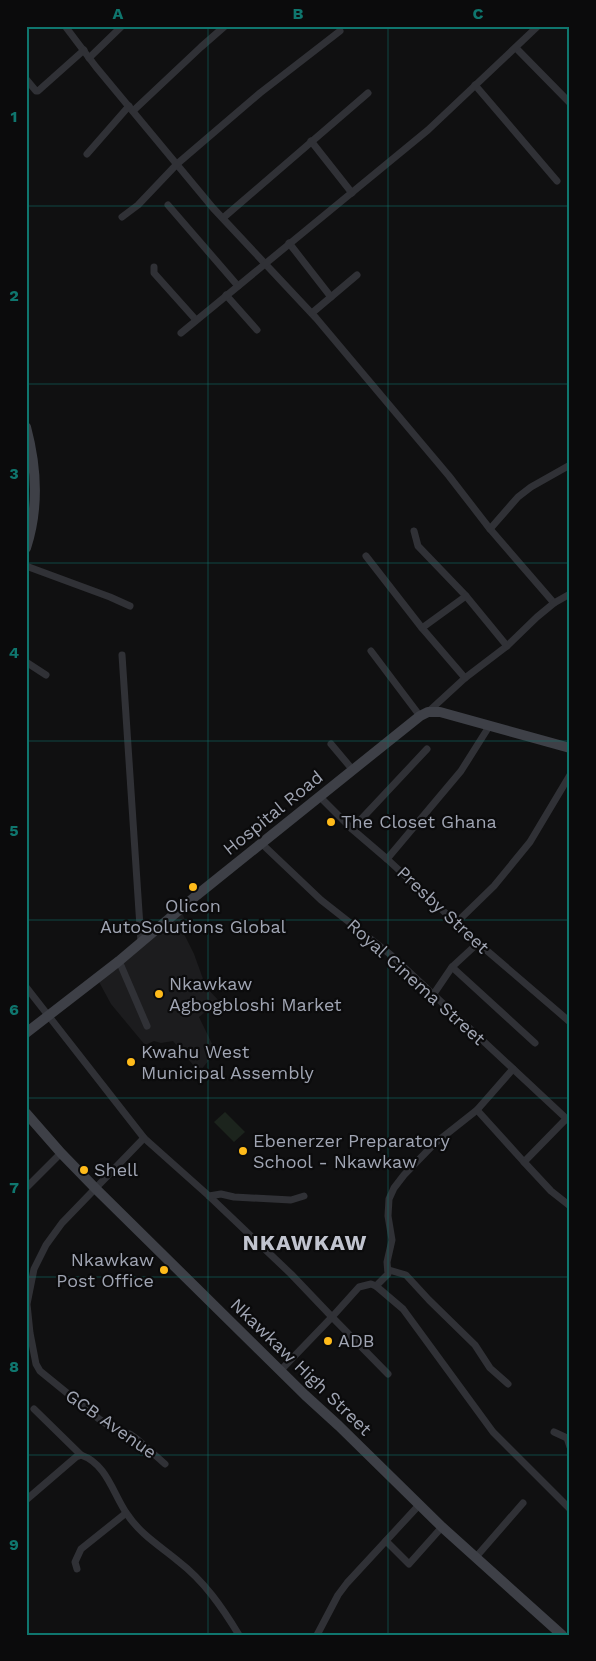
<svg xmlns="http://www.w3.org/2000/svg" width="596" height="1661" font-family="'Work Sans',sans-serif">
	<rect width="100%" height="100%" fill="#101011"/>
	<polygon fill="#1c1c1e" points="182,912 186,923 182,930 194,954 206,987 219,1001 199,1017 216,1052 199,1072 173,1041 161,1043 154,1041 145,1045 111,1004 98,980"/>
	<polygon fill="#1c241d" points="225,1112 245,1132 234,1142 214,1122"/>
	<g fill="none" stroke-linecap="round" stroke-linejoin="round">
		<g stroke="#303136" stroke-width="7">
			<polyline points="65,26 96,67 213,208 316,318 449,476 490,529 554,603 537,617 507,646 465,678 428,712"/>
			<polyline points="516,48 570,103"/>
			<polyline points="89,58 122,26"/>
			<polyline points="26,79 36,91 38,91 84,50"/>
			<polyline points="475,85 557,181"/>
			<polyline points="133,111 201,47 225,26"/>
			<polyline points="311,141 352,193"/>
			<polyline points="87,154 129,106"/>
			<polyline points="168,205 238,286"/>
			<polyline points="122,217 138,205 177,164 260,93 340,31"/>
			<polyline points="223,218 368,93"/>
			<polyline points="289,243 331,297"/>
			<polyline points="154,267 154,273 196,320"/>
			<polyline points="226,295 257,330"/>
			<polyline points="312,313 357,275"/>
			<polyline points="181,333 428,130 538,26"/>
			<polyline points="490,529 518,497 531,487 570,465"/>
			<polyline points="414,531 418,546 466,596 507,646"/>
			<polyline points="366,556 422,628 465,678"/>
			<polyline points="26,566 110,597 130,606"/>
			<polyline points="554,603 570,594"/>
			<polyline points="422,628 466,596"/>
			<polyline points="371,651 420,716"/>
			<polyline points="122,655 141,942"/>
			<polyline points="26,662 46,675"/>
			<polyline points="331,744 352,769"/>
			<polyline points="319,796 352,829 387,859 478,943 570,1022"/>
			<polyline points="352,829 427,749"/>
			<polyline points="261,843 321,900 391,955 570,1122"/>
			<polyline points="387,859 461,771 490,725"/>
			<polyline points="456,923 494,886 530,842 570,775"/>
			<polyline points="119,961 147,1026"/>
			<polyline points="452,967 535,1043"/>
			<polyline points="26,987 144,1138 209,1196 291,1274 332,1317 280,1371"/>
			<polyline points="433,995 452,967 478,943"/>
			<polyline points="477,1110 524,1162 566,1119"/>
			<polyline points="144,1138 62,1223 46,1245 34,1269 27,1304 30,1333 36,1364 40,1371 99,1419 114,1429 130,1434 137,1439 165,1464"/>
			<polyline points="524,1162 551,1191 570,1206"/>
			<polyline points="26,1188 61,1153"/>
			<polyline points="209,1196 221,1194 234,1197 291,1200 304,1196"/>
			<polyline points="389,1270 406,1275 429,1300 475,1345 490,1368 508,1384"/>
			<polyline points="376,1286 388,1274 387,1262 392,1240 388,1216 389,1199 394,1188 404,1175 434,1144 477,1110 513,1069"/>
			<polyline points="388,1374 332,1317 359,1287 371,1284 376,1286 403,1309 493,1432 570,1509"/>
			<path d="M34,1409L81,1455C107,1464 113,1494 127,1514C140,1534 160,1546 178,1561C204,1581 222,1607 239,1635"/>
			<polyline points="554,1432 567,1438 570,1447"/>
			<polyline points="26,1500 76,1457 81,1455"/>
			<polyline points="386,1541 409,1564 442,1527"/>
			<polyline points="476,1557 523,1503"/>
			<polyline points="77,1569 75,1562 81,1549 126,1513"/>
			<polyline points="317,1635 338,1595 347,1583 420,1504"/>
		</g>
		<g stroke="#3e4047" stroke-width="10">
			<path d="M26,427C37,468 39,508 26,548"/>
			<polyline points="26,1033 119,961 197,895 420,716 428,712 440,712 570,748"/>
			<polyline points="26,1113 61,1153 96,1189 305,1395 339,1426 442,1527 562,1635"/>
		</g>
	</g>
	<path fill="none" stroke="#0f766e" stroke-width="1" stroke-opacity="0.55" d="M208,26V1635M388,26V1635M26,206H570M26,384H570M26,563H570M26,741H570M26,920H570M26,1098H570M26,1277H570M26,1455H570"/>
	<g fill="#ffbb1a" stroke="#0b0b0c" stroke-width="2">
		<circle cx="331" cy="822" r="5"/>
		<circle cx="193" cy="887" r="5"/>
		<circle cx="159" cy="994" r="5"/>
		<circle cx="131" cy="1062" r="5"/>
		<circle cx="243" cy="1151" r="5"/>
		<circle cx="84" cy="1170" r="5"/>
		<circle cx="164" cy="1270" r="5"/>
		<circle cx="328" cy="1341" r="5"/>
	</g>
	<g text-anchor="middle" stroke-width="4.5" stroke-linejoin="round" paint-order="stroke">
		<g font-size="18" fill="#a0a5b3" stroke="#0b0b0c">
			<text transform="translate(273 813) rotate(-39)" y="6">Hospital Road</text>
			<text transform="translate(443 910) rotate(43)" y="6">Presby Street</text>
			<text transform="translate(416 982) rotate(42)" y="6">Royal Cinema Street</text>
			<text transform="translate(301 1367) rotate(44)" y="6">Nkawkaw High Street</text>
			<text transform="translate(111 1424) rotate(35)" y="6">GCB Avenue</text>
		</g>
		<g font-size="18" fill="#a0a5b3" stroke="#0b0b0c" text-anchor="start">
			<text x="341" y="828">The Closet Ghana</text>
			<text x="193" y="912" text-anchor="middle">Olicon<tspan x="193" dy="21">AutoSolutions Global</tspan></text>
			<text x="169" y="990">Nkawkaw<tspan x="169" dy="21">Agbogbloshi Market</tspan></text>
			<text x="141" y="1058">Kwahu West<tspan x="141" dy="21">Municipal Assembly</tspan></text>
			<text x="253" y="1147">Ebenerzer Preparatory<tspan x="253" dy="21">School - Nkawkaw</tspan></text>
			<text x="94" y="1176">Shell</text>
			<text x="154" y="1266" text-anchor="end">Nkawkaw<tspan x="154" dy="21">Post Office</tspan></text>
			<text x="338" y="1347">ADB</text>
		</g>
		<g font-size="22" font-weight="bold" letter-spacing="1" fill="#c1c4cf" stroke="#0b0b0c">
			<text x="305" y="1250">NKAWKAW</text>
		</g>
	</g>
	<rect width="596" height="1661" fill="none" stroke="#0b0b0c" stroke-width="55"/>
	<rect x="28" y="28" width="540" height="1606" fill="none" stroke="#0f766e" stroke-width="2"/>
	<g font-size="16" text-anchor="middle" font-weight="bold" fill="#0f766e">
		<text x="118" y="19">A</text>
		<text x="298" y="19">B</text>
		<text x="478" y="19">C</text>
		<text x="14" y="122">1</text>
		<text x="14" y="301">2</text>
		<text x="14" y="479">3</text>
		<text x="14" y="658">4</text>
		<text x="14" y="836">5</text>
		<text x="14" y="1015">6</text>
		<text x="14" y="1193">7</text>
		<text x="14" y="1372">8</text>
		<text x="14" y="1550">9</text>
	</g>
</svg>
